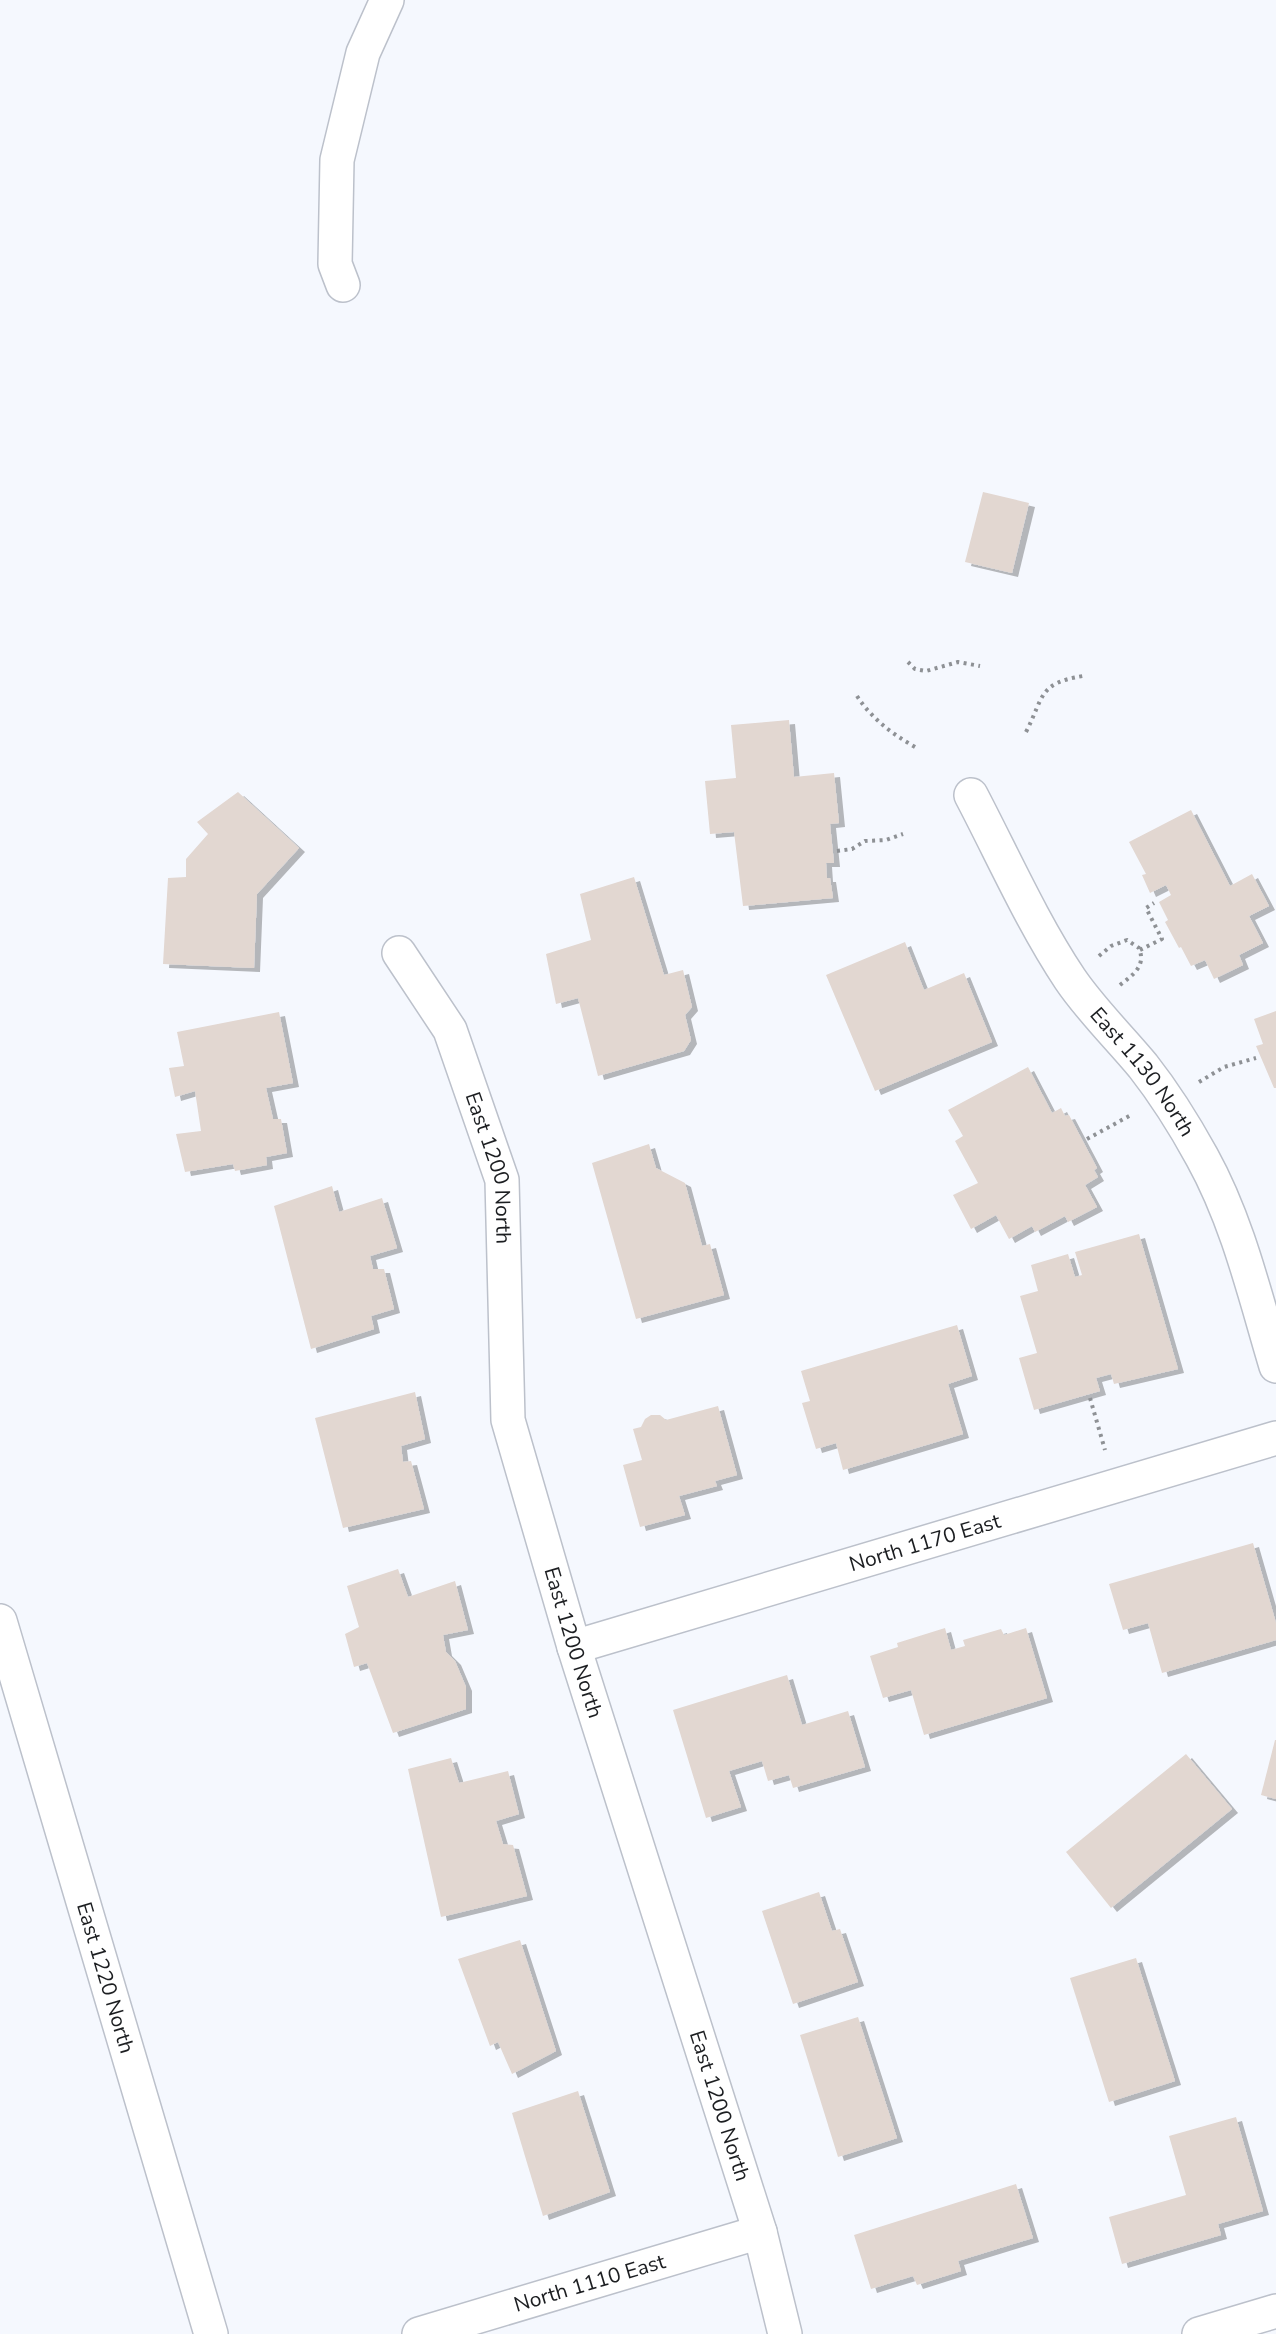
<svg xmlns="http://www.w3.org/2000/svg" width="1276" height="2334" font-family="'Nunito Sans',sans-serif">
	<defs>
		<filter id="shadow"><feDropShadow dx="6" dy="4" stdDeviation="0" flood-color="#0004"/></filter>
	</defs>
	<rect width="100%" height="100%" fill="#f5f8fe"/>
	<g fill="#e2d7d1" filter="url(#shadow)">
		<polygon points="983,492 1029,503 1012,573 965,562"/>
		<polygon points="789,720 794,777 834,773 839,823 830,824 834,863 826,863 827,878 830,878 833,898 743,906 734,832 710,834 705,781 736,778 731,725"/>
		<polygon points="238,792 299,848 257,894 254,968 163,964 168,878 186,877 186,859 208,834 197,822"/>
		<polygon points="1191,810 1230,886 1252,874 1269,906 1249,916 1263,943 1239,955 1243,965 1214,979 1205,960 1191,966 1181,947 1179,948 1165,922 1168,920 1159,902 1171,895 1166,885 1150,893 1142,875 1146,874 1129,842"/>
		<polygon points="634,877 664,975 683,970 692,1007 685,1015 691,1040 684,1051 598,1076 578,998 556,1004 546,954 591,940 580,894"/>
		<polygon points="905,942 924,990 964,973 992,1042 875,1091 826,975"/>
		<polygon points="1276,1011 1276,1088 1274,1088 1256,1046 1263,1044 1254,1019"/>
		<polygon points="279,1012 293,1083 266,1088 273,1119 281,1119 287,1153 266,1157 267,1165 235,1171 233,1164 185,1172 176,1134 201,1131 195,1091 175,1097 169,1068 184,1066 177,1032"/>
		<polygon points="1028,1067 1052,1113 1061,1108 1065,1116 1069,1115 1097,1168 1094,1170 1098,1177 1085,1185 1097,1207 1068,1222 1065,1216 1035,1232 1032,1226 1009,1239 996,1215 971,1229 953,1195 978,1183 955,1141 963,1136 948,1110"/>
		<polygon points="649,1144 656,1168 685,1183 702,1246 710,1244 724,1295 636,1319 592,1163"/>
		<polygon points="332,1186 339,1212 382,1198 397,1248 370,1256 373,1269 384,1269 394,1309 371,1316 374,1329 311,1349 274,1206"/>
		<polygon points="1139,1234 1178,1369 1114,1384 1111,1374 1096,1378 1100,1391 1034,1410 1019,1358 1037,1353 1020,1296 1038,1291 1031,1265 1068,1254 1075,1277 1082,1275 1075,1252"/>
		<polygon points="957,1325 972,1376 948,1384 963,1434 843,1470 836,1443 816,1449 802,1403 810,1401 801,1371"/>
		<polygon points="415,1392 425,1439 401,1446 403,1462 411,1461 424,1509 343,1528 315,1418"/>
		<polygon points="718,1406 737,1475 715,1481 717,1486 679,1496 685,1515 640,1527 623,1465 642,1460 633,1429 641,1427 645,1419 651,1415 660,1415 666,1420"/>
		<polygon points="1253,1543 1276,1623 1276,1640 1162,1673 1148,1623 1123,1630 1109,1584"/>
		<polygon points="398,1569 408,1597 455,1581 468,1630 443,1635 446,1652 455,1661 466,1687 466,1709 393,1733 367,1663 354,1667 345,1634 359,1627 347,1586"/>
		<polygon points="945,1628 951,1650 965,1646 963,1640 1001,1629 1004,1635 1026,1628 1047,1698 924,1735 911,1690 883,1698 870,1656 898,1647 897,1643"/>
		<polygon points="787,1675 802,1725 848,1711 865,1767 793,1788 789,1775 768,1781 762,1761 729,1771 741,1807 706,1818 673,1710"/>
		<polygon points="1275,1740 1276,1740 1276,1799 1261,1795"/>
		<polygon points="1186,1754 1232,1809 1111,1908 1066,1852"/>
		<polygon points="451,1758 459,1783 508,1771 519,1814 496,1821 503,1844 513,1845 527,1896 441,1917 408,1769"/>
		<polygon points="819,1892 832,1931 840,1929 858,1982 793,2004 762,1911"/>
		<polygon points="520,1940 556,2051 512,2074 498,2042 490,2046 458,1959"/>
		<polygon points="1136,1958 1175,2081 1109,2102 1070,1978"/>
		<polygon points="858,2017 897,2138 838,2157 800,2035"/>
		<polygon points="578,2091 610,2192 543,2216 512,2113"/>
		<polygon points="1236,2117 1263,2211 1218,2224 1221,2235 1122,2264 1109,2217 1186,2195 1169,2136"/>
		<polygon points="1016,2184 1033,2238 958,2261 961,2271 917,2285 913,2276 871,2289 854,2235"/>
	</g>
	<g fill="none" stroke-linecap="round" stroke-linejoin="round">
		<g stroke="#bcc1cb" stroke-width="36">
			<g id="minor">
				<polyline points="343,285 335,264 337,160 363,53 387,0"/>
				<path id="s1" d="M971,795C1003,856 1032,922 1070,979C1091,1010 1119,1037 1143,1066C1165,1094 1185,1126 1202,1157C1238,1222 1255,1296 1276,1366"/>
				<path id="s2" d="M399,953L450,1030L502,1180L508,1420L574,1647L760,2232L785,2334"/>
				<path id="s3" d="M0,1621L211,2334"/>
				<path id="s4" d="M574,1647L1276,1438"/>
				<path id="s5" d="M419,2334L760,2232"/>
				<polyline points="1199,2334 1276,2311"/>
			</g>
		</g>
		<g stroke="#8e9195" stroke-width="4" stroke-dasharray="3 4.5" stroke-linecap="butt">
			<polyline points="908,662 915,669 926,671 958,662 980,666"/>
			<path d="M857,696C872,719 891,733 915,747"/>
			<path d="M1026,732C1044,697 1038,683 1083,676"/>
			<polyline points="837,851 852,849 865,841 886,840 903,834"/>
			<polyline points="1140,950 1162,939 1146,908 1154,903"/>
			<path d="M1099,956L1111,946L1127,940L1139,948C1146,966 1134,974 1120,985"/>
			<polyline points="1199,1082 1224,1067 1256,1058"/>
			<polyline points="1087,1139 1131,1115"/>
			<polyline points="1090,1398 1105,1450"/>
		</g>
		<use href="#minor" stroke="#fff" stroke-width="33"/>
	</g>
	<g text-anchor="middle" stroke-width="4.5" stroke-linejoin="round" paint-order="stroke">
		<g font-size="21" fill="#1c1e21" stroke="#f5f8fe">
			<text dy="7" stroke="none"><textPath href="#s1" startOffset="327">East 1130 North</textPath></text>
			<text dy="7" stroke="none"><textPath href="#s2" startOffset="237">East 1200 North</textPath></text>
			<text dy="7" stroke="none"><textPath href="#s4" startOffset="366">North 1170 East</textPath></text>
			<text dy="7" stroke="none"><textPath href="#s2" startOffset="723">East 1200 North</textPath></text>
			<text dy="7" stroke="none"><textPath href="#s3" startOffset="372">East 1220 North</textPath></text>
			<text dy="7" stroke="none"><textPath href="#s2" startOffset="1209">East 1200 North</textPath></text>
			<text dy="7" stroke="none"><textPath href="#s5" startOffset="178">North 1110 East</textPath></text>
		</g>
	</g>
</svg>
